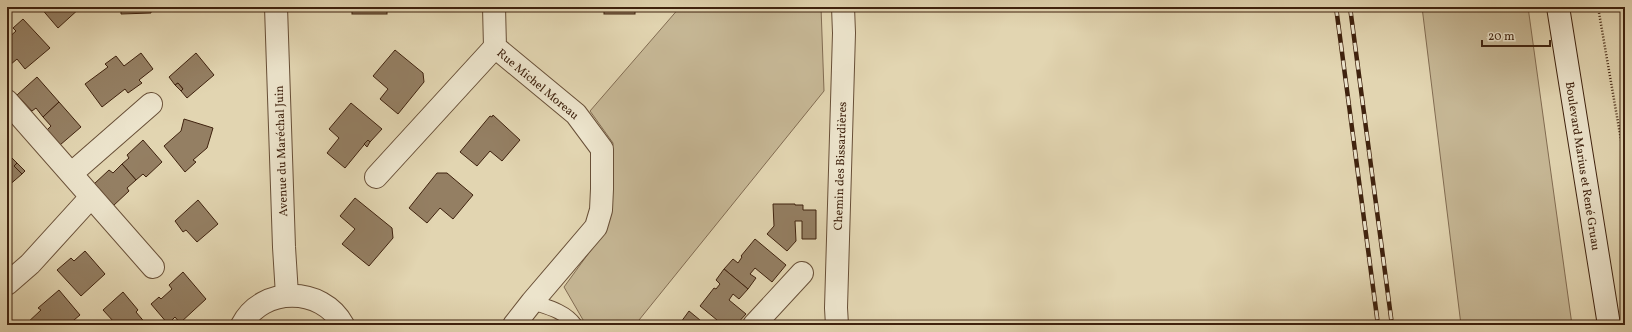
<svg xmlns="http://www.w3.org/2000/svg" width="1632" height="332" font-family="Vollkorn,serif">
	<rect width="100%" height="100%" fill="#e2d5b1"/>
	<filter id="stains"><feTurbulence type="fractalNoise" baseFrequency=".005" numOctaves="4"/><feColorMatrix values="0 0 0 0 .2 0 0 0 0 .09 0 0 0 0 .02 0 0 0 .5 -.17"/></filter>
	<radialGradient id="worn" r=".72"><stop offset=".6" stop-color="#630" stop-opacity="0"/><stop offset="1" stop-color="#630" stop-opacity=".3"/></radialGradient>
	<g fill="#c6b795" stroke="#826c52">
		<polygon points="680,7 821,7 824,91 635,325 586,325 564,287 607,228 613,143 590,111"/>
		<polygon points="1422,7 1528,7 1572,325 1461,325"/>
	</g>
	<g fill="#947f63" stroke="#3f220e">
		<polygon points="40,7 81,7 58,28"/>
		<polygon points="121,7 151,7 151,13 121,14"/>
		<rect x="352" y="7" width="35" height="7"/>
		<rect x="428" y="7" width="27" height="1"/>
		<rect x="529" y="7" width="31" height="4"/>
		<rect x="604" y="7" width="31" height="7"/>
		<polygon points="23,19 50,48 25,69 17,59 10,65 7,62 7,39 16,31 13,28"/>
		<polygon points="395,50 423,73 424,82 398,114 380,99 388,89 373,76"/>
		<polygon points="141,53 153,69 139,80 142,83 128,93 125,89 102,107 85,84 108,67 105,64 116,56 124,66"/>
		<polygon points="196,53 214,75 187,98 181,91 183,89 178,83 175,85 169,77"/>
		<polygon points="37,77 59,102 43,117 36,108 32,111 17,95"/>
		<polygon points="178,83 183,89 181,91 175,85"/>
		<polygon points="59,102 81,127 60,145 47,130 51,126 43,117"/>
		<polygon points="351,103 382,129 370,142 368,140 345,168 327,153 339,138 329,129"/>
		<polygon points="493,115 520,140 502,161 490,151 477,166 460,152 490,116 492,117"/>
		<polygon points="184,119 213,128 207,148 193,160 196,162 185,172 164,146 181,131"/>
		<polygon points="143,140 162,162 146,177 143,174 136,180 122,164 129,158 127,155"/>
		<polygon points="368,140 370,142 367,147 364,144"/>
		<polygon points="8,154 17,163 14,166 22,174 7,187 7,155"/>
		<polygon points="17,163 25,171 22,174 14,166"/>
		<polygon points="122,164 136,180 127,188 129,191 113,206 94,184 109,170 113,173"/>
		<polygon points="437,173 447,173 473,195 453,219 440,208 427,223 409,208"/>
		<polygon points="355,198 392,228 393,238 369,266 342,244 355,229 340,216"/>
		<polygon points="198,200 218,224 197,242 186,230 183,232 175,221"/>
		<polygon points="773,204 795,204 795,205 803,205 803,210 816,210 816,239 802,239 802,221 795,221 796,241 787,251 767,234 774,226"/>
		<polygon points="755,239 786,265 772,282 755,268 750,274 756,278 748,289 724,269 733,259 738,263 742,257 741,256"/>
		<polygon points="85,251 105,274 81,296 57,270 71,258 74,261"/>
		<polygon points="724,269 748,289 739,299 733,294 729,300 746,314 736,325 723,325 700,306 714,288 716,289 720,284 716,280"/>
		<polygon points="183,272 206,299 180,323 175,317 168,324 151,304 159,297 161,299 172,289 169,285"/>
		<polygon points="59,290 80,315 68,325 25,325 41,310 38,308"/>
		<polygon points="123,292 138,310 136,312 147,325 111,325 114,322 103,310"/>
		<polygon points="689,311 706,325 684,325 681,322"/>
	</g>
	<g fill="none" stroke-linecap="round" stroke-linejoin="round">
		<g stroke="#684f37" stroke-width="16">
			<path id="service" d="M532,302C547,307 565,311 575,325"/>
		</g>
		<g stroke="#684f37" stroke-width="24">
			<g id="minor">
				<polyline points="276,7 284,247 287,295"/>
				<polyline points="494,7 495,47 576,114 602,149 602,189 601,210 596,227 532,302 514,325"/>
				<polyline points="7,101 153,267"/>
				<polyline points="72,173 151,104"/>
				<polyline points="376,177 495,47"/>
				<polyline points="7,284 30,264 91,197"/>
				<path d="M242,325C262,286 322,286 343,325"/>
				<polyline points="754,325 802,273"/>
				<polyline points="837,325 836,308 844,33 843,7"/>
			</g>
		</g>
		<g stroke="#3f220e" stroke-width="24">
			<polyline id="secondary" points="1558,7 1609,325"/>
		</g>
		<polyline stroke="#3f220e" stroke-width="2.5" stroke-dasharray="1 2" stroke-linecap="butt" points="1598,7 1625,163"/>
		<use href="#service" stroke="#ece4cc" stroke-width="14"/>
		<use href="#minor" stroke="#ece4cc" stroke-width="22"/>
		<use href="#secondary" stroke="#ece4cc" stroke-width="22"/>
		<g stroke="#3f220e" stroke-width="4.5">
			<g id="rail">
				<polyline points="1336,7 1378,325"/>
				<polyline points="1350,7 1392,325"/>
			</g>
		</g>
		<use href="#rail" stroke="#ece4cc" stroke-width="3" stroke-dasharray="9" stroke-linecap="butt"/>
	</g>
	<g text-anchor="middle" stroke-width="3.5" stroke-linejoin="round" paint-order="stroke">
		<g font-size="12" fill="#3f220e" stroke="#ece4cc">
			<text transform="translate(538 84) rotate(40)" y="4">Rue Michel Moreau</text>
			<text transform="translate(281 151) rotate(-92)" y="4">Avenue du Maréchal Juin</text>
			<text transform="translate(840 166) rotate(-88)" y="4">Chemin des Bissardières</text>
			<text transform="translate(1583 166) rotate(81)" y="4">Boulevard Marius et René Gruau</text>
		</g>
	</g>
	<rect width="1632" height="332" fill="none" stroke="#e2d5b1" stroke-width="24"/>
	<rect x="8" y="8" width="1616" height="316" fill="none" stroke="#3f220e" stroke-width="2"/>
	<rect x="12" y="12" width="1608" height="308" fill="none" stroke="#3f220e"/>
	<path d="M1482 40v6h68v-6" fill="none" stroke="#3f220e" stroke-width="2"/>
	<text x="1488" y="40" font-size="12" fill="#3f220e" stroke="#ece4cc" stroke-width="3" paint-order="stroke">20 m</text>
	<rect width="100%" height="100%" filter="url(#stains)"/>
	<rect width="100%" height="100%" fill="url(#worn)"/>
</svg>
